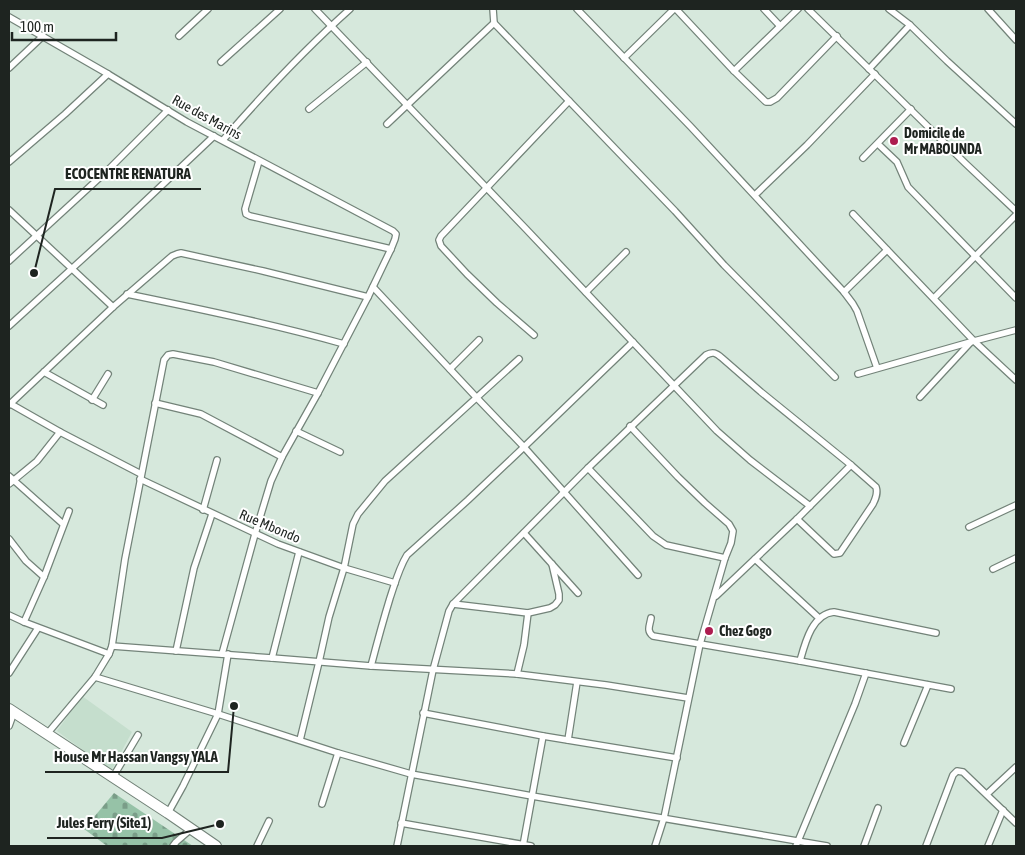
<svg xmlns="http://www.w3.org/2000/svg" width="1025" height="855" font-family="'Asap Condensed',sans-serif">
	<defs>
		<pattern id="cemetery-stones" width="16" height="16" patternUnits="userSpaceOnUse" patternTransform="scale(1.25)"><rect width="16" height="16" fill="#96c2a7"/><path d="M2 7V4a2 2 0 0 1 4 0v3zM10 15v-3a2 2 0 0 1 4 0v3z" fill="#7a9d88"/></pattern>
	</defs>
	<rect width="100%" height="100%" fill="#d6e8dc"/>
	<polygon fill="#c5decd" points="82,696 132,732 111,771 57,731"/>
	<polygon fill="url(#cemetery-stones)" points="114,793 193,846 107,846 84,829"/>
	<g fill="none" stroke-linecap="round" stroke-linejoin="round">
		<g stroke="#738379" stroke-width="8">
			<g id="minor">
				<polyline points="315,9 526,229 717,431 750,460 810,506"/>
				<polyline points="493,9 494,23 675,211 724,265 835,377"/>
				<polyline points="577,9 691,127 844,292 853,304 857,311 877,368"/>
				<polyline points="676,9 734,71 766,102 770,102 777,98 837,36"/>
				<polyline points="764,9 780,26"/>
				<polyline points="808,9 965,163 1016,211"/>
				<polyline points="889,9 910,25 947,61 1016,124"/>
				<polyline points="988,9 1016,40"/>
				<polyline points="9,17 108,74 187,122 393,231 396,234 395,239 391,249 368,297 318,393 282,457 271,481 255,534 222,654"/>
				<polyline points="179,36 208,9"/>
				<polyline points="624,58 674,9"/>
				<polyline points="221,62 280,9"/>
				<polyline points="9,68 43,36"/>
				<polyline points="869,69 910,25"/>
				<polyline points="734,71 798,9"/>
				<polyline points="309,109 367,62"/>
				<polyline points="387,124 494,23"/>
				<path d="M223,140C263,94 304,50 350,9"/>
				<polyline points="878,144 897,162 908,187 1016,298"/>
				<polyline points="863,158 911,109"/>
				<polyline points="259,161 245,209 246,214 250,216 391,249"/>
				<polyline points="9,162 65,114 108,74"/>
				<polyline points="755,195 807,145 875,74"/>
				<polyline points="9,210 113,307"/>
				<polyline points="853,214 974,341 1016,380"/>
				<polyline points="9,261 109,169 168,110"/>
				<polyline points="373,287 476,397 524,447 638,575"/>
				<polyline points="586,292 626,252"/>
				<polyline points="844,292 887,250"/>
				<path d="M127,294C200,309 272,324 344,344"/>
				<polyline points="934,298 1016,215"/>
				<polyline points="9,326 123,222 214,136"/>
				<polyline points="534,335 497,303 467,274 441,246 439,240 441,236 569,101"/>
				<polyline points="450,369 479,340"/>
				<polyline points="44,372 103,405"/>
				<polyline points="858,374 974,341 1016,330"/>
				<polyline points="920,397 970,343"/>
				<polyline points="92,400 108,374"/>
				<polyline points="9,403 60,432 141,474"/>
				<polyline points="155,403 201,414 282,457"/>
				<polyline points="9,405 113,307 172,256 177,254 181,253 263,271 368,297"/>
				<polyline points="630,426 678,477 705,503 729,524 733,531 731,543 725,558 700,644 664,818 655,846"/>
				<polyline points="296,431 340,452"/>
				<polyline points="588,468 653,536 666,545 725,558"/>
				<polyline points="9,476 63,524"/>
				<polyline points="140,479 278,544 344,568 395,583"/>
				<polyline points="9,484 37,461 60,432"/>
				<polyline points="203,510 217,460"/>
				<polyline points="969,527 1016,505"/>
				<polyline points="524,533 578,593"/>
				<polyline points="9,539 26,561 44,577"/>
				<polyline points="755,559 819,618"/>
				<polyline points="993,569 1016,558"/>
				<polyline points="716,596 797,519 851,465"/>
				<polyline points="453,604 528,613 550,608 555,605 559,600 559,594 552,564"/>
				<polyline points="9,615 24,622 109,654"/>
				<path d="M651,618C650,625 646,631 653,636L800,661L951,689"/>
				<polyline points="24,622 44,577 69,511"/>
				<polyline points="112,646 272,658 371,666 517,674 606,685 688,698"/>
				<polyline points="176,651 194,568 212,514"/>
				<polyline points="272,658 299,552"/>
				<path d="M800,661C805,643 812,614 834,612L936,633"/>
				<path d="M371,666C377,643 383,621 390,598C395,583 399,568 407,555L468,500L524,447L633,342"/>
				<polyline points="9,673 38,628"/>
				<polyline points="517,674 524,645 528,613"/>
				<polyline points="95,677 218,714 338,753 411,774 532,796 827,846"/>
				<polyline points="423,713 543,736 677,758"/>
				<polyline points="9,726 14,712"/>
				<polyline points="47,734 95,677 109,654 112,646 125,559 164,360 168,355 173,354 214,362 318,393"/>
				<polyline points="300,740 319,662 329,617 344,568 353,524 358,514 385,481 519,359"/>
				<polyline points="568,740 577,682"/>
				<polyline points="904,743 928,685"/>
				<polyline points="113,777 138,735"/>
				<polyline points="987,794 1016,767"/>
				<polyline points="322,804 338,753"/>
				<polyline points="168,813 183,786 218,714 228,654"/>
				<polyline points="401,823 531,846"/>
				<polyline points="173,846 176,842 191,829"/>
				<polyline points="257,846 269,821"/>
				<path d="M397,846L433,670L449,611L453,604L588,468L706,355C713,351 716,353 722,358L761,392L851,465L876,487C878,493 876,498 873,504L840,553L834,554L797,519"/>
				<polyline points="523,846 543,736"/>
				<polyline points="796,846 855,704 866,673"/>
				<polyline points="864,846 878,808"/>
				<polyline points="926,846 953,775 957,771 963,772 1016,823"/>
				<polyline points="988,846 1003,810"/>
			</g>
		</g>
		<g stroke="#738379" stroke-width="12">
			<polyline id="trunk" points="9,709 168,813 216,846"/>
		</g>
		<use href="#minor" stroke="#fff" stroke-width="5.5"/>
		<use href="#trunk" stroke="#fff" stroke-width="10"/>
	</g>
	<g fill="#ad1c4f" stroke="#fff" stroke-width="2">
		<circle cx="894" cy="141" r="5"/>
		<circle cx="709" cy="631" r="5"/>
	</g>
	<g text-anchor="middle" stroke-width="4" stroke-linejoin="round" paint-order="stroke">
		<g font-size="14" fill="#1e2420" stroke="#fff">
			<text transform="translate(207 117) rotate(29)" y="5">Rue des Marins</text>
			<text transform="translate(270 526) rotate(23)" y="5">Rue Mbondo</text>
		</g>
		<g font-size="14" font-weight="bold" fill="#1e2420" stroke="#fff" text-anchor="start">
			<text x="904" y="138">Domicile de<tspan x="904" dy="16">Mr MABOUNDA</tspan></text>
			<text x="719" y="636">Chez Gogo</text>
		</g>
	</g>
	<path fill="none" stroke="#1e2420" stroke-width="2" d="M34 273L55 189H201M234 706L228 772H45M220 824L162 838H47"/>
	<g fill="#1e2420" stroke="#fff" stroke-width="2">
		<circle cx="34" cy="273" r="5"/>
		<circle cx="234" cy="706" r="5"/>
		<circle cx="220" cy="824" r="5"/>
	</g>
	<g font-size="15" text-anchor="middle" font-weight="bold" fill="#1e2420" stroke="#fff" stroke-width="4" stroke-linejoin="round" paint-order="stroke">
		<text x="128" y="179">ECOCENTRE RENATURA</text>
		<text x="136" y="762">House Mr Hassan Vangsy YALA</text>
		<text x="104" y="828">Jules Ferry (Site1)</text>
	</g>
	<rect width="1025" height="855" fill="none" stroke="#1e2420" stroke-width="20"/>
	<path d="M12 32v8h104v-8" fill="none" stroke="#1e2420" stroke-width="2.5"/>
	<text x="20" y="32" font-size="15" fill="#1e2420" stroke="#ffffff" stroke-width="4" paint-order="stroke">100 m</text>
</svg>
